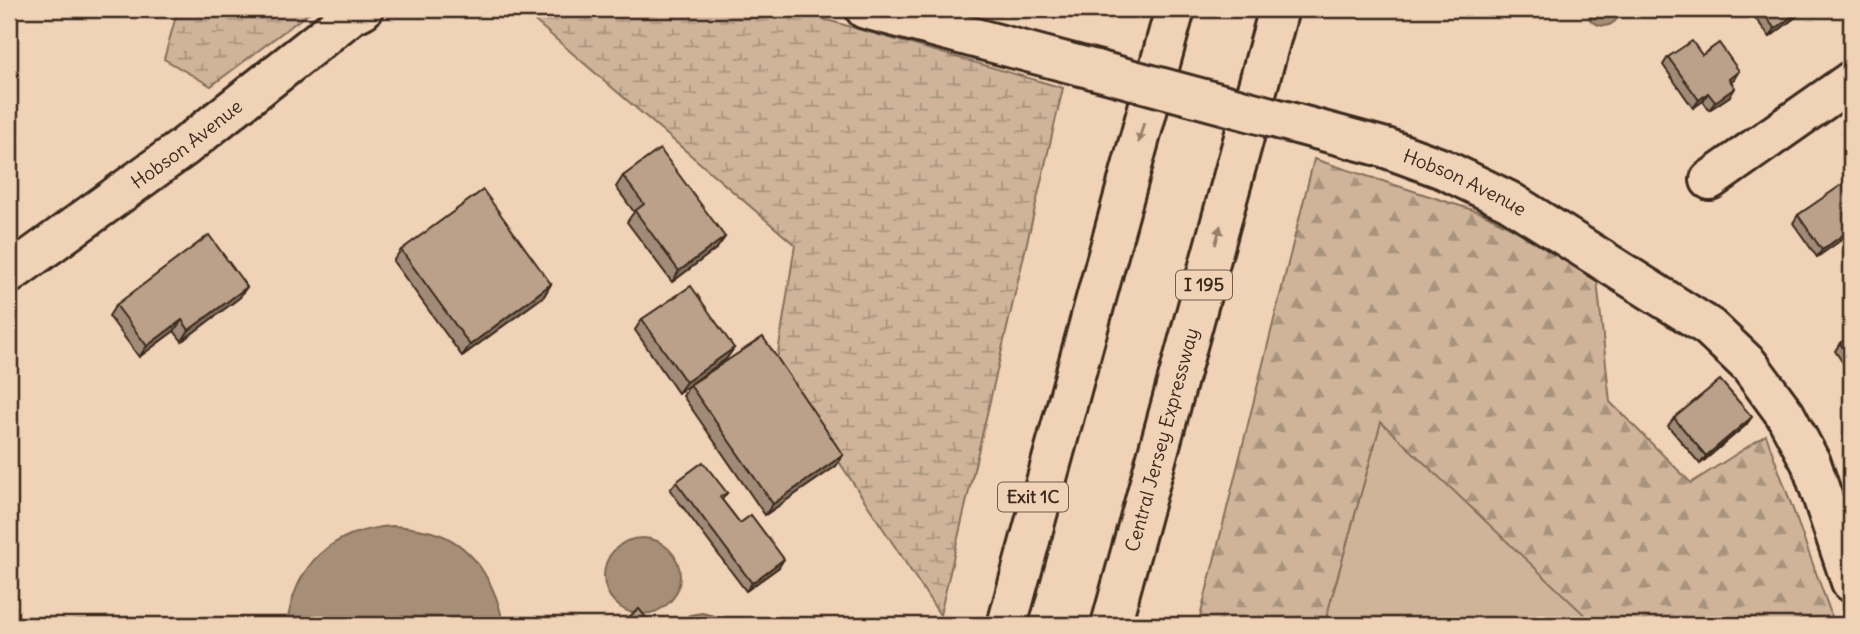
<svg xmlns="http://www.w3.org/2000/svg" width="1860" height="634" font-family="Delius,sans-serif">
	<defs>
		<pattern id="forest-firs" width="22" height="20" patternUnits="userSpaceOnUse" patternTransform="scale(1.75)"><rect width="22" height="20" fill="#cfb49a"/><path d="M5 1l3.5 6h-7zM16 11l3.5 6h-7z" fill="#a9937d"/></pattern>
		<pattern id="wetland-marsh" width="20" height="14" patternUnits="userSpaceOnUse" patternTransform="scale(1.75)"><rect width="20" height="14" fill="#cfb49a"/><path d="M1 5h8M5 5V1M11 12h8M15 12V8" fill="none" stroke="#a9937d"/></pattern>
	</defs>
	<rect width="100%" height="100%" fill="#f0d2b6"/>
	<filter id="ink" filterUnits="userSpaceOnUse"><feTurbulence type="fractalNoise" baseFrequency=".0143" numOctaves="2"/><feDisplacementMap in="SourceGraphic" scale="14" xChannelSelector="R" yChannelSelector="G"/><feConvolveMatrix kernelMatrix="1 2 1 2 8 2 1 2 1" color-interpolation-filters="sRGB"/></filter>
	<g filter="url(#ink)">
		<polygon fill="#cfb49a" stroke="#856f5c" stroke-width="2" points="1381,421 1593,622 1591,625 1324,625"/>
		<polygon fill="url(#forest-firs)" stroke="#856f5c" stroke-width="2" points="1314,159 1482,213 1596,271 1610,402 1691,483 1766,435 1835,625 1591,625 1592,622 1381,422 1324,625 1198,625"/>
		<g fill="url(#wetland-marsh)" stroke="#856f5c" stroke-width="2">
			<polygon points="178,9 314,9 211,86 164,59"/>
			<polygon points="521,9 789,9 1063,88 940,615 776,366 795,245"/>
		</g>
		<g fill="#a68e77" stroke="#7b6653" stroke-width="2">
			<path d="M1587,9H1620C1618,26 1604,30 1591,21Z"/>
			<path d="M393,526C409,527 425,529 441,535C476,549 498,589 503,625H287C295,564 331,530 393,526Z"/>
			<circle cx="642" cy="576" r="38"/>
			<polygon points="702,613 714,616 727,625 672,625 690,615"/>
		</g>
		<g fill="none" stroke-linecap="round" stroke-linejoin="round">
			<g stroke="#3b2a1e" stroke-width="44">
				<g id="minor">
					<polyline points="865,9 1096,70"/>
					<path id="s1" d="M1386,148L1443,169L1509,201L1709,327L1749,365L1785,414L1811,463L1851,582"/>
					<polyline points="1710,180 1851,81"/>
					<path id="s2" d="M9,274L183,148L351,15L363,9"/>
				</g>
			</g>
			<g stroke="#3b2a1e" stroke-width="44">
				<g id="highway">
					<polyline points="1007,625 1175,9"/>
					<path id="s3" d="M1111,625L1279,9"/>
				</g>
			</g>
			<use href="#minor" stroke="#f0d2b6" stroke-width="38"/>
			<use href="#highway" stroke="#f0d2b6" stroke-width="38"/>
			<g stroke="#3b2a1e" stroke-width="44" stroke-linecap="butt">
				<polyline id="minor-bridge" points="1096,70 1386,148"/>
			</g>
			<use href="#minor-bridge" stroke="#f0d2b6" stroke-width="38"/>
		</g>
		<g fill="#a18a77" stroke="#3b2a1e" stroke-width="2">
			<polygon points="1748,9 1806,9 1770,37"/>
			<polygon points="1702,55 1734,79 1731,81 1735,88 1730,96 1709,110 1703,101 1693,108 1663,65 1668,57"/>
			<polygon points="623,176 725,237 717,248 672,282 627,222 634,212 616,187"/>
			<polygon points="1851,180 1851,233 1817,257 1793,223 1798,215"/>
			<polygon points="401,250 551,284 544,296 462,356 393,261"/>
			<polygon points="239,298 182,341 174,331 139,357 109,316 116,305"/>
			<polygon points="642,319 734,348 726,359 678,393 635,330"/>
			<polygon points="1851,336 1851,375 1835,351 1840,343"/>
			<polygon points="690,385 843,455 836,466 765,515 683,396"/>
			<polygon points="1674,418 1746,425 1700,464 1668,426"/>
			<polygon points="676,482 727,493 722,500 740,523 779,567 746,591 670,490"/>
		</g>
		<g fill="#837161" stroke="#3b2a1e" stroke-width="2">
			<polygon points="1802,9 1806,9 1770,37 1775,29"/>
			<polygon points="1739,71 1734,79 1723,87 1729,79"/>
			<polygon points="1735,88 1730,96 1709,110 1715,102"/>
			<polygon points="1708,93 1703,101 1693,108 1699,100"/>
			<polygon points="1851,229 1851,233 1817,257 1822,250"/>
			<polygon points="725,237 717,248 672,282 679,271"/>
			<polygon points="551,284 544,296 462,356 470,345"/>
			<polygon points="247,287 239,298 182,341 189,330"/>
			<polygon points="182,320 174,331 139,357 147,346"/>
			<polygon points="734,348 726,359 678,393 686,382"/>
			<polygon points="1752,417 1746,425 1700,464 1706,456"/>
			<polygon points="843,455 836,466 765,515 773,504"/>
			<polygon points="784,559 779,567 746,591 752,583"/>
		</g>
		<g fill="#bba18a" stroke="#3b2a1e" stroke-width="2">
			<polygon points="1760,9 1802,9 1775,29"/>
			<polygon points="1692,41 1702,55 1719,43 1739,71 1729,79 1735,88 1715,102 1708,93 1699,100 1668,57"/>
			<polygon points="660,149 725,237 679,271 635,211 644,204 623,176"/>
			<polygon points="1850,179 1851,180 1851,229 1822,250 1798,215"/>
			<polygon points="483,190 551,284 470,345 401,250"/>
			<polygon points="209,235 247,287 189,330 182,320 147,346 116,305"/>
			<polygon points="691,286 734,348 686,382 642,319"/>
			<polygon points="1851,336 1851,359 1840,343"/>
			<polygon points="763,337 843,455 773,504 690,385"/>
			<polygon points="1720,380 1752,417 1706,456 1674,418"/>
			<polygon points="703,462 727,493 720,497 740,523 751,515 784,559 752,583 676,482"/>
			<polygon points="639,609 652,625 619,625"/>
		</g>
		<defs><path id="oneway-solid" d="M-6-.8H1V-3.2L6.5 0L1 3.2V.8H-6Z" transform="scale(1.75)"/></defs>
		<g fill="#967e6a">
			<use href="#oneway-solid" transform="translate(1141 133) rotate(105)"/>
			<use href="#oneway-solid" transform="translate(1218 235) rotate(-75)"/>
		</g>
	</g>
	<g text-anchor="middle" stroke-width="6" stroke-linejoin="round" paint-order="stroke">
		<g fill="#f0d2b6" stroke="#715c4c" stroke-width="2">
			<rect x="1176" y="270.5" width="56" height="29" rx="5"/>
			<rect x="998" y="482.5" width="70" height="29" rx="5"/>
		</g>
		<g font-size="18" font-weight="bold" fill="#3b2a1e">
			<text x="1204" y="291">I 195</text>
			<text x="1033" y="503">Exit 1C</text>
		</g>
		<g font-size="19" fill="#3b2a1e" stroke="#f0d2b6">
			<text dy="7" stroke="none"><textPath href="#s2" startOffset="220">Hobson Avenue</textPath></text>
			<text dy="7" stroke="none"><textPath href="#s1" startOffset="86">Hobson Avenue</textPath></text>
			<text dy="7" stroke="none"><textPath href="#s3" startOffset="192">Central Jersey Expressway</textPath></text>
		</g>
	</g>
	<rect width="1860" height="634" fill="none" stroke="#f0d2b6" stroke-width="35"/>
	<rect x="18" y="18" width="1825" height="599" fill="none" stroke="#3b2a1e" stroke-width="2.5" filter="url(#ink)"/>
</svg>
